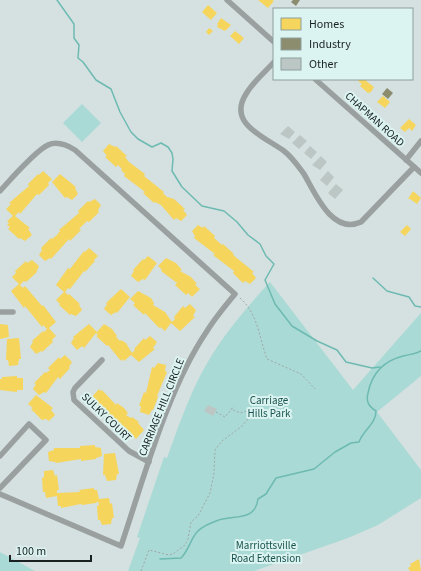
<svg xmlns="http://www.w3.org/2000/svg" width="421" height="571" font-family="'Source Sans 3',sans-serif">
	<rect width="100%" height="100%" fill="#d5e1e0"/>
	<g fill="#aadad5">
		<polygon points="82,104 101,123 82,142 63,123"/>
		<path d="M270,282L353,390L421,313V376L377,412L421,470V498L378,525L348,538L254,571H128L140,538L137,537L164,457L167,458C177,430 187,402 200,376C218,341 243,311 270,282Z"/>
		<polygon points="0,552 35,571 0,571"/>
	</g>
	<g fill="#f6d55c">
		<polygon points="258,0 272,0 274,1 268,8"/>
		<polygon points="208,5 217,13 211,20 202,12"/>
		<polygon points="221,18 231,25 225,31 217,27 218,25 217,24"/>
		<polygon points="209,28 213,31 209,35 206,32"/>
		<polygon points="235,31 244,38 239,44 230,36"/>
		<polygon points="360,79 368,79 366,81 374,87 371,92 368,93 360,86 362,84 358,81"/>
		<polygon points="383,96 390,102 385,108 377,102"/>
		<polygon points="409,119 416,125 412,131 409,128 405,132 400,128"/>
		<polygon points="109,144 115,147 116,146 127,156 125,157 129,162 145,174 144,176 164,192 163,193 167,197 174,199 185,209 183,210 187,215 181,221 176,218 174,220 161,205 155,202 154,203 143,193 145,192 124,176 125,174 121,170 122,169 118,165 116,167 105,157 107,156 103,151"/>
		<polygon points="43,171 52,179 48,183 49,185 39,195 37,194 20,214 19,212 15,216 30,228 28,229 32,235 25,241 20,238 19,239 8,229 10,227 7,225 9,223 7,221 13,216 6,209 11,204 9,203 29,186 28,184 38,174 39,175"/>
		<polygon points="60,174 76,187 75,188 78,194 72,200 67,197 65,198 52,182"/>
		<polygon points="413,191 421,198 417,204 410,199 408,199"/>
		<polygon points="95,199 101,205 98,210 99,212 89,222 87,221 79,229 81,230 70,241 69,239 51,259 50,258 45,261 39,255 42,250 41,248 51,238 52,239 57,235 60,231 59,230 79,213 78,211 88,201 89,202"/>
		<polygon points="198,225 203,228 204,226 215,236 214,238 222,245 223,244 234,254 233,255 254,272 252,273 256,278 250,284 245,281 243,283 233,273 234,271 213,255 215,254 194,238 195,236 192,231"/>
		<polygon points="407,225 411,229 405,236 400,232"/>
		<polygon points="89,248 98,256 94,260 95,261 85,272 84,271 70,289 68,288 65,292 68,295 69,294 80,304 79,305 82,310 76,316 71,314 70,315 59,305 60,304 56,300 64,292 56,285 68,268 70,269 84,251 85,252"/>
		<polygon points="148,256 157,263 145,280 143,279 138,282 131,276 134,271 133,270 143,259 144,260"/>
		<polygon points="166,258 176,263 182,270 180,271 191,277 197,284 195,285 200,289 192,297 188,293 186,295 175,285 177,283 161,271 162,270 158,266"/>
		<polygon points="32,260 39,266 36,273 26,282 24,281 20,285 23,288 25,286 42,306 43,305 56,322 49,328 56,336 52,340 53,342 42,352 41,351 36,354 30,347 33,342 32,341 43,331 44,332 47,329 43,325 42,327 25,306 24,308 11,291 19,284 12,277 16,273 15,271 26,261 27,263"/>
		<polygon points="121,289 130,297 117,313 116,312 111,315 104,309 107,304 106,303"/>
		<polygon points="138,291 151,298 154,303 153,305 165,312 172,322 175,319 174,317 183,306 185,308 190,304 196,310 193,316 195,317 180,331 171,323 165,331 160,327 159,328 145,313 144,315 133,305 135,303 130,299"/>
		<polygon points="0,324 8,325 9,337 0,339"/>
		<polygon points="89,324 97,332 104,324 112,329 117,336 116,337 120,341 121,340 126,343 132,353 135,350 134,349 144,338 145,340 150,336 157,342 153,348 155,349 139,362 131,355 124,361 122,359 121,361 108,345 107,346 96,336 98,335 96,333 84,348 82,346 77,350 71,343 74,338 73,337"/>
		<polygon points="19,338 21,359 19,359 18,365 9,366 8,360 6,360 7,339"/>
		<polygon points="65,355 72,362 69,367 70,368 60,379 58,377 46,393 44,392 39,395 33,389 36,384 34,383 45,372 46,373 50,370 48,368 59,357 60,359"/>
		<polygon points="158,363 166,365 165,371 167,372 157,396 158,397 153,410 152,410 149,415 140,412 141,406 139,406 144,392 146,393 152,367 154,368"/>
		<polygon points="17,376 17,378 23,378 23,390 17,390 17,392 0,390 0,379 2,379 2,377"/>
		<polygon points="99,389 101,391 102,390 116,405 117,403 124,408 128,413 126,415 131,418 132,417 139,422 138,423 144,430 136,439 134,437 133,438 119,423 118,424 104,410 103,411 92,401 93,400 91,398"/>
		<polygon points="36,395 53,408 51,410 55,415 49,421 46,419 42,420 31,409 33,408 28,404"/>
		<polygon points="95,445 95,447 101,448 102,456 96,458 96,459 81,461 81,459 56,463 55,462 49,461 48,452 54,450 54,448 80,448 80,446"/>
		<polygon points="115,453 119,474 117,474 116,480 107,481 105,475 103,475 104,454"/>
		<polygon points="53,470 55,476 57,475 59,490 57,490 57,493 80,492 79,490 94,488 94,490 97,490 99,499 109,498 110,504 112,503 114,518 112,518 111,524 102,525 100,520 98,520 97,506 99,505 98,501 96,503 82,505 81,504 61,508 61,506 58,506 57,496 46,498 45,492 43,492 42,478 44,477 44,471"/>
		<polygon points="419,559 421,571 410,571 408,568 411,566 410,564"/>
	</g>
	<g fill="#8c8c6e">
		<polygon points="293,0 300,0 296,6 291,2"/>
		<polygon points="387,88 393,93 388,99 382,94"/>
	</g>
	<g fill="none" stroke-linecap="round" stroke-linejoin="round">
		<g stroke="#6dbab2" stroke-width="1.5">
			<polyline points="57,0 74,24 74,38 79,45 78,58 83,62 96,80 111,89 120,112 131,132 138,139 152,147 161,143 168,147 172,153 173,159 172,171 182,187 202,206 224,211 237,222 248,235 260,244 266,256 274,264 265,280 275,304 292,326 317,341 337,350 346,362 372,368 380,367"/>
			<polyline points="373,278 387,291 409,297 415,306 421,307"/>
			<path d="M160,559L181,558C189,550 190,540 197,532C202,526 209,524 216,521C232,514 255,523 258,499L266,494L276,478L314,469L335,452L351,443L359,442C363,430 376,424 376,411C368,406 366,401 368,393C372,373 383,361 403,356C409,355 415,354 421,351"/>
		</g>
	</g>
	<g fill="#bcc6c5">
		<polygon points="288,126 295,132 289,139 280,134"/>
		<polygon points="300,135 307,141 299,149 292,143"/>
		<polygon points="310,146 317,152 311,159 304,153"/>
		<polygon points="321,156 327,162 320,170 312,165"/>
		<polygon points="328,171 334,177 327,186 320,180"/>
		<polygon points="336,184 343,190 335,199 328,193"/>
		<polygon points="208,405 217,409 213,416 204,411"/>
	</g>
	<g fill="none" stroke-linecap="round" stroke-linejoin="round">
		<g stroke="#a0a8a7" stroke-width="1" stroke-dasharray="2 2" stroke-linecap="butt">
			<path d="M240,298C258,314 259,337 267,359L301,374L315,389"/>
			<polyline points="216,412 225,417 234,406"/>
			<polyline points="141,571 149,550 169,555 173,554 185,545 188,539 191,522 198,516 210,493 214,473 215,450 222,441 241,427 254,412 251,410 240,413 231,409"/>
		</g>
		<g stroke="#9aa09f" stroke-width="5.5">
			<polyline points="227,0 274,42"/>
			<path d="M274,62C265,72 253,82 246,94C227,124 265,137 284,151C292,157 298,166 304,174C315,193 332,235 361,222L414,167"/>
			<polyline points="315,79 421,173"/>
			<polyline points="406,160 421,141"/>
			<path d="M0,191C11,179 35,151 48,145C57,141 67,145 75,150L235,294C225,306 215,318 207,331C167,390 144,478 121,546L0,494"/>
			<polyline points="0,312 13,312"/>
			<polyline points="102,360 75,388 73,392 74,400 129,451 149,462"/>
			<polyline points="0,456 29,424 46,440 0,488"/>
		</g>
	</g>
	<g text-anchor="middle" stroke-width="4" stroke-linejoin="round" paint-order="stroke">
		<g font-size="11" fill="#192221" stroke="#dcf4f1">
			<text transform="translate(375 119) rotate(42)" y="4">CHAPMAN ROAD</text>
			<text transform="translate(161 407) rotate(-68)" y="4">CARRIAGE HILL CIRCLE</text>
			<text transform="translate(107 417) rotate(44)" y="4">SULKY COURT</text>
		</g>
		<g font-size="11" fill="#19534e" stroke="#dcf4f1">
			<text x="269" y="404">Carriage<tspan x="269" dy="13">Hills Park</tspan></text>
			<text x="266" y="549">Marriottsville<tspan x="266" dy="13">Road Extension</tspan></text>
		</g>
	</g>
	<rect x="273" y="8" width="140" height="72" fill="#dcf4f1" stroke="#8ea09e"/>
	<rect x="281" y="18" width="20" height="12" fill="#f6d55c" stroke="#8ea09e"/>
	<text x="309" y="28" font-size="12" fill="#192221">Homes</text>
	<rect x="281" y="38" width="20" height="12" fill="#8c8c6e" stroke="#8ea09e"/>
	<text x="309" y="48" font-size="12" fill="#192221">Industry</text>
	<rect x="281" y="58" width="20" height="12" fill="#bcc6c5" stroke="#8ea09e"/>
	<text x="309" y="68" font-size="12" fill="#192221">Other</text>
	<path d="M10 555v6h81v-6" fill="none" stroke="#192221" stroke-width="2"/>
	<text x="16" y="555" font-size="12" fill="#192221" stroke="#dcf4f1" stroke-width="3" paint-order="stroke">100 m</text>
</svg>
